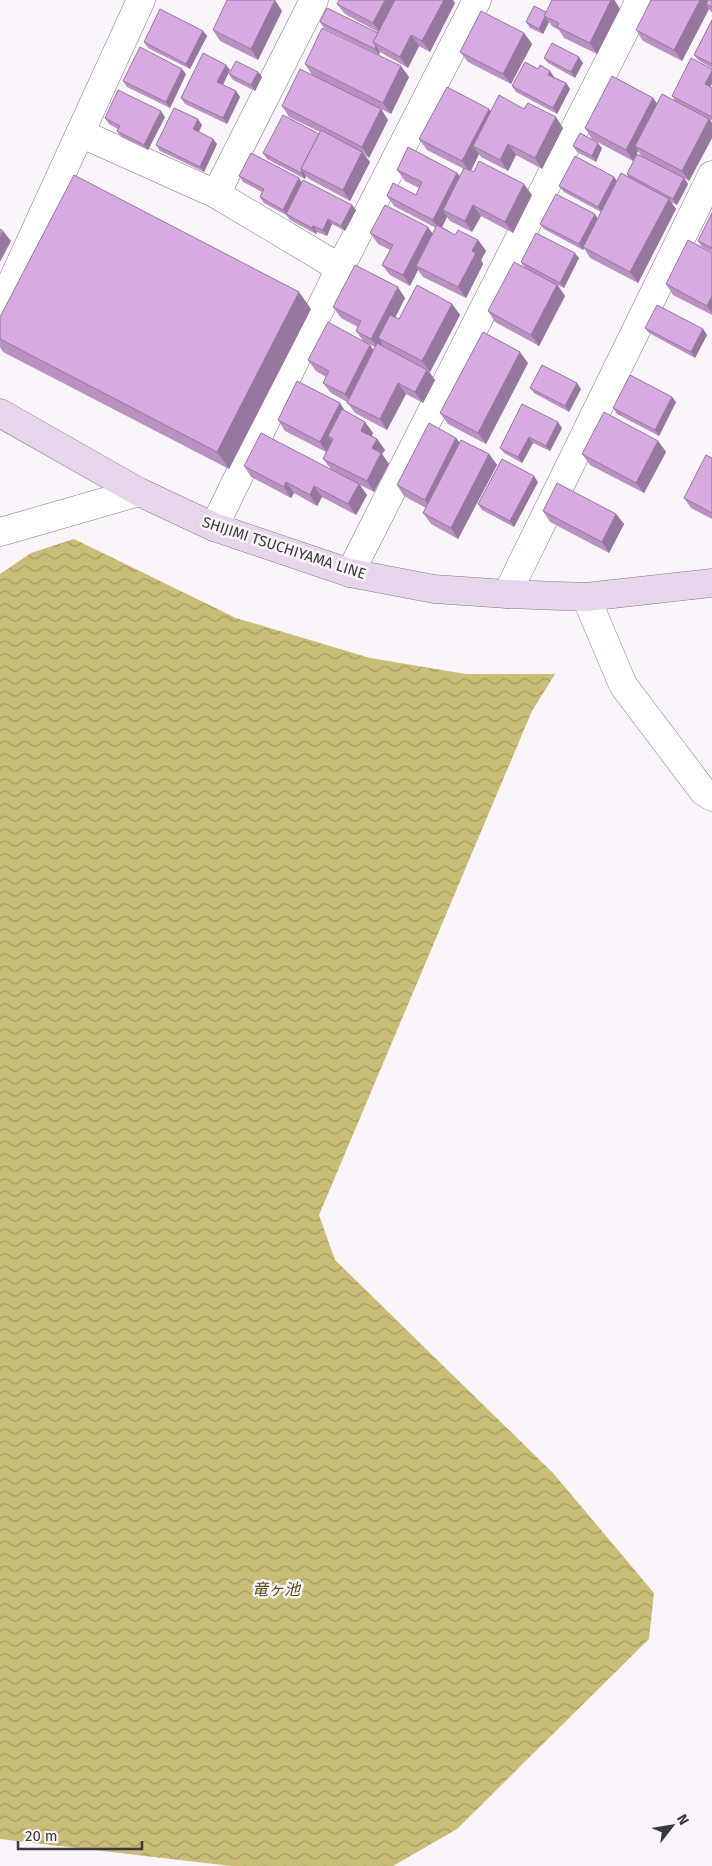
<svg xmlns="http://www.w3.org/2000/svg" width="712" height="1866" font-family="'Fira Sans','Noto Sans JP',sans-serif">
	<defs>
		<pattern id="water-waves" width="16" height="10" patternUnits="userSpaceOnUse" patternTransform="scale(1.25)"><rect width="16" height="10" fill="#cabd77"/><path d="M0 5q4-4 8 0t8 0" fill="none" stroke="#a59b63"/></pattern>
	</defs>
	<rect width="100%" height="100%" fill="#faf4fb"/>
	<polygon fill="url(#water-waves)" points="74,539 236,618 370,658 466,674 555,674 532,711 319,1215 335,1260 553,1473 654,1593 649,1639 457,1829 393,1866 231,1866 0,1839 0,574 31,553"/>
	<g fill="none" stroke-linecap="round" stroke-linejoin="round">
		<g stroke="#7f7a80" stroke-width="29">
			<g id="street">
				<polyline points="80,133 216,194 340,268"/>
				<polyline points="216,194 314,0"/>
				<polyline points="0,308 141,0"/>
				<polyline points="214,527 340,268 477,0"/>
				<polyline points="0,532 139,492"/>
				<polyline points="350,573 640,0"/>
				<polyline points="507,594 712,175"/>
				<polyline points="586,597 623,685 703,791 712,797"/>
			</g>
		</g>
		<g stroke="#7f7a80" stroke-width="29">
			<polyline id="secondary" points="0,413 139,492 214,527 350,573 434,589 507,594 586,597 712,583"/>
		</g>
		<use href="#street" stroke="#fff" stroke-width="28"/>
		<use href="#secondary" stroke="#e7d6eb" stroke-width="28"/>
	</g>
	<g fill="#b992c2">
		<polygon points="712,0 712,13 709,9 682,61 643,41 636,30"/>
		<polygon points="615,1 620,9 597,54 564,38 559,30 552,26 549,22 543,34 530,28 526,22 546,12"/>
		<polygon points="455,3 430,52 419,46 408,68 380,52 379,55 324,28 320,22 378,33 378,32 345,14 337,4"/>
		<polygon points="282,11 258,60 220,41 213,30"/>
		<polygon points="712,20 712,68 698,60 694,55"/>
		<polygon points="203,31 207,36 190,69 148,48 144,42"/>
		<polygon points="524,33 532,44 511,84 468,62 460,52"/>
		<polygon points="544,58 583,63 575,78 548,63"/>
		<polygon points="305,64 409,77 391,114 319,78 381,109 388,120 369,158 365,155 370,162 350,201 309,179 306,176 305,179 267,159 263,153 319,134 320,132 289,117 282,106 312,75"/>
		<polygon points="538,69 550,71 554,77 566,83 570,89 557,114 516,92 512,86"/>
		<polygon points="230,70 223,85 236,91 240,97 227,124 185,104 181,98"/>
		<polygon points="258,72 262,77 255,91 233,80 229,74"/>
		<polygon points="186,74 170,108 127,87 123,81"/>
		<polygon points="710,87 712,88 712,121 709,119 712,123 712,138 689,181 684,178 688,184 677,205 671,202 676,209 638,283 590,258 584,248 583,250 544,229 540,224 598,218 601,212 564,192 559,186 614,177 617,181 629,178 627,174 642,157 638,151 633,161 592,139 585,128 653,98 657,104 675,101 672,96"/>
		<polygon points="524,109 563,128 542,169 516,155 508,171 481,157 479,154 471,171 532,195 513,233 481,216 472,232 450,221 447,217 442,227 455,235 478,240 486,251 481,260 483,264 466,298 423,277 418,270 410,286 390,275 382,265 390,250 378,244 370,233 433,234 436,228 394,206 387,196 416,195 419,188 405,181 397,170 457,173 460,176 464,169 427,150 419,139 491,111"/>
		<polygon points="165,117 148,150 121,137 117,131 118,129 109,124 105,118"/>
		<polygon points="202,125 199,132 217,144 204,172 160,151 156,145"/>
		<polygon points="573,146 602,148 596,162 577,152"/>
		<polygon points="239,176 302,182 356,210 345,231 332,224 327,236 317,232 316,234 290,220 286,215 264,203 260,197 262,192 243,182"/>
		<polygon points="712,213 712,252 702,247 698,241"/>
		<polygon points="712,253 712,315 673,295 666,284"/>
		<polygon points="579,258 564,288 558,285 565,296 539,346 495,322 488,311 525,268 521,262"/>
		<polygon points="405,298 395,318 399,319 452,304 460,315 430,372 429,371 435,380 423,403 406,394 387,430 355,413 347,402 331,393 323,383 326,377 316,371 308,360 374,350 375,347 363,341 356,331 358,327 341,318 333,307"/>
		<polygon points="311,309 229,469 3,352 0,347 0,317"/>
		<polygon points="645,328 703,329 707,335 695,358 649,333"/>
		<polygon points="528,363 486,444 448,424 440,413"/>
		<polygon points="530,388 581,389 569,412 534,393"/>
		<polygon points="672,397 676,402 659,436 617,414 613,408"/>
		<polygon points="522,404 562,428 550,451 533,443 522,463 504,453 500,448"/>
		<polygon points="345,411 365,422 373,433 371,436 377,439 385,450 382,454 389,464 374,492 360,485 367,495 356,515 322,497 317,506 294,493 291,498 251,477 244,466 331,469 323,459 326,452 285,431 278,420"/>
		<polygon points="456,438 460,443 489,454 497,465 458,539 431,524 423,513 426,508 404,496 397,485"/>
		<polygon points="658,441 666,452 644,493 590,465 582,454"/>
		<polygon points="712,458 712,519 691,508 684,498"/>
		<polygon points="538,482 514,527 482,510 478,504"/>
		<polygon points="543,511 616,514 624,524 609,553 550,522"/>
	</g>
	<g fill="#96779e">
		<polygon points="275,0 282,11 258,60 251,49"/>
		<polygon points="385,0 398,0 381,33 373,23"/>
		<polygon points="444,0 453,0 455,3 430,52 422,41"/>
		<polygon points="609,0 615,0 615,1 620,9 597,54 590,43"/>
		<polygon points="700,0 712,0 706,4 709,9 682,61 674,50"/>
		<polygon points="545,17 549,22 543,34 539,29"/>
		<polygon points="203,31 207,36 190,69 186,64"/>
		<polygon points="524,33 532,44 511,84 503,74"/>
		<polygon points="411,35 419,46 408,68 400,57"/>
		<polygon points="376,46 380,52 379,55 375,49"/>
		<polygon points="579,57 583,63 575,78 571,72"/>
		<polygon points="226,65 230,70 221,88 217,82"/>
		<polygon points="401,66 409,77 391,114 383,103"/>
		<polygon points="182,69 186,74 170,108 166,102"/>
		<polygon points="550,71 554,77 552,80 548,75"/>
		<polygon points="712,71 712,84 709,90 705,84"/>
		<polygon points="258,72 262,77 255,91 251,85"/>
		<polygon points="566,83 570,89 557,114 553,108"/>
		<polygon points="236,91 240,97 227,124 223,118"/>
		<polygon points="653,98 661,109 635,146 638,151 633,161 626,150"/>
		<polygon points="381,109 388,120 369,158 362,147"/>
		<polygon points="489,109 497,120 473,146 479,154 470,172 462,161"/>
		<polygon points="161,111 165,117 148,150 144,145"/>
		<polygon points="556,117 563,128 542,169 535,158"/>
		<polygon points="198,119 202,125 197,135 193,129"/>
		<polygon points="709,119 712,123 712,138 689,181 682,171"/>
		<polygon points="213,139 217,144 204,172 200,167"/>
		<polygon points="598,143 602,148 596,162 592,156"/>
		<polygon points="508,144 516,155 508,171 500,160"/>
		<polygon points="362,152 370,162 350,201 343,190"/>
		<polygon points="302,170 306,176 305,179 301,173"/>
		<polygon points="457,173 465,183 443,210 447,217 440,231 433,220"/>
		<polygon points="614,177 618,183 602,212 598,207"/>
		<polygon points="299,178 303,184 287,215 283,210"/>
		<polygon points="684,178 688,184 677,205 673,199"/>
		<polygon points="524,184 532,195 513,233 505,222"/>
		<polygon points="669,199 676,209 638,283 630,272"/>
		<polygon points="352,205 356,210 345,231 341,226"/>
		<polygon points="473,205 481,216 472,232 465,221"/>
		<polygon points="595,214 599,220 583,247 584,248 583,250 579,244"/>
		<polygon points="328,219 332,224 327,236 323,230"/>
		<polygon points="313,226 317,232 316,234 312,228"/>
		<polygon points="428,227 435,237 416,266 418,270 410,286 403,275"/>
		<polygon points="3,231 11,241 0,262 0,237"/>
		<polygon points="478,240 486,251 481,260 483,264 466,298 458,287 472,251"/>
		<polygon points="575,253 579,258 564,288 560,283"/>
		<polygon points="557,285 565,296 539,346 531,335"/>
		<polygon points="398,287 405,298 383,341 378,338 382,343 379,349 371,339"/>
		<polygon points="299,292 311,309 229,469 217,452"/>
		<polygon points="712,296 712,313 707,306"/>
		<polygon points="452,304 460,315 430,372 422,361"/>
		<polygon points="703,329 707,335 695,358 691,352"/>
		<polygon points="370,345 378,356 353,405 345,394"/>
		<polygon points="520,352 528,363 486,444 478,433"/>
		<polygon points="427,370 435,380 423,403 415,392"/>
		<polygon points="398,383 406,394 387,430 380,419"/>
		<polygon points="577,383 581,389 569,412 565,406"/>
		<polygon points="672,397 676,402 659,436 655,430"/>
		<polygon points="340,403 347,414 333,439 328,436 333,442 327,453 320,442"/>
		<polygon points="365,422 373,433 369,442 361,431"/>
		<polygon points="558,422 562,428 550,451 546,446"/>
		<polygon points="529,437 533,443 522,463 518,457"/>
		<polygon points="456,438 464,449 432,511 425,500"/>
		<polygon points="377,439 385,450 382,454 389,464 374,492 367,481 372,448"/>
		<polygon points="658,441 666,452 644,493 636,483"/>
		<polygon points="489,454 497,465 458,539 451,528"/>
		<polygon points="534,476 538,482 514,527 510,521"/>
		<polygon points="286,482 294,493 291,498 284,487"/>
		<polygon points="359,484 367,495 356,515 348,504"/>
		<polygon points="314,486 322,497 317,506 310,495"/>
		<polygon points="616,514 624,524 609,553 602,542"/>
	</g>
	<g fill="#d7aae2" stroke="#96779e">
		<polygon points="227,0 275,0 251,49 213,30"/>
		<polygon points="339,0 385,0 373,23 337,4"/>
		<polygon points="395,0 444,0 422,41 411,35 400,57 373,42"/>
		<polygon points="552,0 611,0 590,43 557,27 559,23 544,16"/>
		<polygon points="651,0 700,0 674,50 636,30"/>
		<polygon points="708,0 712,0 712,7 706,4"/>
		<polygon points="534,6 546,12 544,16 545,16 539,29 526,22"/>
		<polygon points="327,8 378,33 373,42 376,46 375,49 320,22"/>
		<polygon points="160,9 203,31 186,64 144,42"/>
		<polygon points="481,11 524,33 503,74 460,52"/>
		<polygon points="712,20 712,64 694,55"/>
		<polygon points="322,28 401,66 383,103 305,64"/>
		<polygon points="552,43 579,57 571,72 544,58"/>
		<polygon points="140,47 182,69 166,102 123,81"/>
		<polygon points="203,53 226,65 217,82 236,91 223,118 181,98"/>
		<polygon points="691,58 712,69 712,71 705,84 712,88 712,117 672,96"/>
		<polygon points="236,61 258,72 251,85 229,74"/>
		<polygon points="525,62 538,69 540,65 550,71 548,75 566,83 553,108 512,86"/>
		<polygon points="300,69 381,109 362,147 282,106"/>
		<polygon points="612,76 653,98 626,150 585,128"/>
		<polygon points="447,87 489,109 462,161 419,139"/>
		<polygon points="118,90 161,111 144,145 117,131 120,126 105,118"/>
		<polygon points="662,94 709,119 682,171 635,146"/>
		<polygon points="499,95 524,109 528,103 556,117 535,158 508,144 500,160 473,146"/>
		<polygon points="174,108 198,119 193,129 213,139 200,167 156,145"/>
		<polygon points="283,115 319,134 301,169 302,170 301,173 263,153"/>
		<polygon points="321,130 362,152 343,190 301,169"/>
		<polygon points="580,133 598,143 592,156 573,146"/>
		<polygon points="408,147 457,173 433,220 387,196 393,183 416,195 422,182 397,170"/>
		<polygon points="251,153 299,178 283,210 260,197 264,189 239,176"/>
		<polygon points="637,154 684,178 673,199 627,174"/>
		<polygon points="575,156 614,177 598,207 559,186"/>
		<polygon points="479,161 524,184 505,222 473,205 465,221 443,210 464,168 474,172"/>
		<polygon points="621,173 669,199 630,272 583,247"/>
		<polygon points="74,175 299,292 217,452 0,339 0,317"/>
		<polygon points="303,180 352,205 341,226 328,219 323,230 313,226 312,228 286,214"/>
		<polygon points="556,194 595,214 579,244 540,224"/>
		<polygon points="385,205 428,227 403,275 382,265 393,245 370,233"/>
		<polygon points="712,213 712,248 698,241"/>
		<polygon points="437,225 455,235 458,230 478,240 472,251 476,253 458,287 416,266"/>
		<polygon points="0,229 3,231 0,237"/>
		<polygon points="536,233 575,253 560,283 521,262"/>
		<polygon points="688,240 712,253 712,296 707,306 666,284"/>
		<polygon points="514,262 557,285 531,335 488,311"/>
		<polygon points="355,265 398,287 371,339 356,331 361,321 333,307"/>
		<polygon points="417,285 452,304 422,361 378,338 390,315 399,319"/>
		<polygon points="657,305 703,329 691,352 645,328"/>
		<polygon points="328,322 370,345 345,394 323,383 329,371 308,360"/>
		<polygon points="483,332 520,352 478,433 440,413"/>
		<polygon points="377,343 427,370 415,392 398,383 380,419 347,403"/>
		<polygon points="542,365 577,383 565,406 530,388"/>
		<polygon points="630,375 672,397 655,430 613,408"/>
		<polygon points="297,381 340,403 320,442 278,420"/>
		<polygon points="522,404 558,422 546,446 529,437 518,457 500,448"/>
		<polygon points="342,409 365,422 361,431 377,439 372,448 381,453 367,481 323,459 333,439 328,436"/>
		<polygon points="604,412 658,441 636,483 582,454"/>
		<polygon points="429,423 456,438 425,500 397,485"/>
		<polygon points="261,433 359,484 348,504 314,486 310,495 286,482 284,487 244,466"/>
		<polygon points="461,440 489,454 451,528 423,513"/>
		<polygon points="706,455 712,458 712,513 684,498"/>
		<polygon points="502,459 534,476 510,521 478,504"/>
		<polygon points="557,483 616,514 602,542 543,511"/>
	</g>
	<g text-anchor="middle" stroke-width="5" stroke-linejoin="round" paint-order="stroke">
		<g font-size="15" fill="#3a393b" stroke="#faf4fb">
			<text transform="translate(284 548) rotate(18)" y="5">SHIJIMI TSUCHIYAMA LINE</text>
		</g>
		<g font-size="16" font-style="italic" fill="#564d16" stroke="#faf4fb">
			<text x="276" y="1595">竜ヶ池</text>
		</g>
	</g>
	<g transform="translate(672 1826) rotate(59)" stroke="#faf4fb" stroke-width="4" paint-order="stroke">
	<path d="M0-4L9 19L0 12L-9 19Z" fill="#3a393b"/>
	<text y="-8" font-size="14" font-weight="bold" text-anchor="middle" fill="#3a393b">N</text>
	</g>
	<path d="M18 1841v8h124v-8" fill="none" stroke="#3a393b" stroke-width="2.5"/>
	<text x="25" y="1841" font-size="15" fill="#3a393b" stroke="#faf4fb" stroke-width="4" paint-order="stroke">20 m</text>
</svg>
